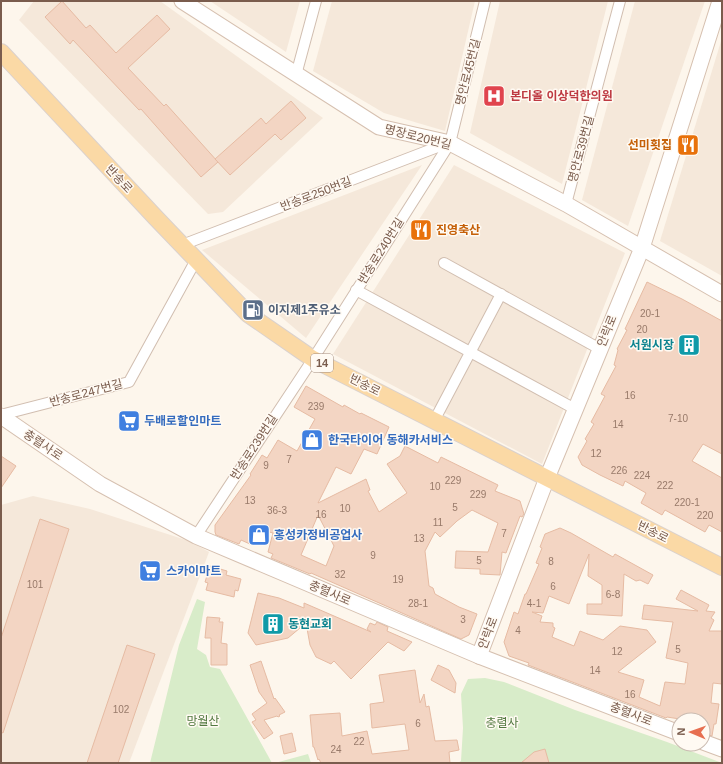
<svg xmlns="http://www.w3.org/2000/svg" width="723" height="764" font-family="Helvetica,'Noto Sans KR',sans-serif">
	<rect width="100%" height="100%" fill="#fdf6ec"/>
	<g fill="#f5e8da">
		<polygon points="34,1 160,1 323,118 223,212 208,214 19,20"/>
		<polygon points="210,1 300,1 286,52"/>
		<polygon points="332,1 475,1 445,131 384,113 313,71"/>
		<polygon points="500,1 608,1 562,184 470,133"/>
		<polygon points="635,1 705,1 628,226 582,200"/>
		<polygon points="722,38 722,276 660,241"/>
		<polygon points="422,165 306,338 202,250"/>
		<polygon points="454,165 625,253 542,464 333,354"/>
		<polygon points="33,496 90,509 189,541 209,552 129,763 1,763 1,505"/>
	</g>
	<g fill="#d8ecc9">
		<polygon points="197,599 205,602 197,649 206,655 210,667 220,669 272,763 150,763 179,645"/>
		<polygon points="485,678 504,682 575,710 667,742 722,763 458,763 461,761 463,728 461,694 468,679"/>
		<polygon points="308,754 311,763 275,763"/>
	</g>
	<g fill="#f3d5c3" stroke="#e6bba3" fill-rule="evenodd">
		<polygon points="62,1 86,28 90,25 116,53 157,15 170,29 128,68 164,106 166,104 218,162 201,177 141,109 139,110 73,40 70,44 45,17"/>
		<polygon points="291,101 306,118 281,140 275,134 230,175 215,159 261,118 266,124"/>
		<polygon points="647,282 682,299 722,321 722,454 703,444 692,461 722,478 722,532 709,525 705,532 665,510 662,515 641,503 646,493 625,481 623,486 600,475 582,465 578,457 587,441 585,439 594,424 591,422 605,396 601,394 616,366 614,365 618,350 617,349 627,330 625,329"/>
		<path d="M306,386L343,407L344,405L360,414L361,413L389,427L377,454L364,449L351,474L336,467L318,503L366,479L370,490L368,491L379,512L407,493L387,464L400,456L405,446L438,463L441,457L498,485L495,491L520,501L524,514L522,517L520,516L506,553L502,552L500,575L480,574V569L455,568L456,551L488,552L498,523L472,510L457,521L440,537L435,532L425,551L429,586L433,588L435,594L459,607L477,614L469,635L461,639L311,573L310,574L271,558L273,554L268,552L273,533L254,528L250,544L241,540L239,544L216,535L215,532V525L251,475L250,474L262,455L267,458L278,440L297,451L315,419L294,407ZM318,515L334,546L326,566L301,555Z"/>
		<polygon points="1,456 16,466 1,488"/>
		<polygon points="40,519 69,529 3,733 1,732 1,638"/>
		<polygon points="560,528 571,533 613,557 615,554 653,575 648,584 640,580 636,581 624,574 622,616 587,614 587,604 602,604 602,585 588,576 589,554 569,604 549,596 543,613 532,612 542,616 540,622 553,623 553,627 555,628 552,637 574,646 580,631 603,640 620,626 647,630 656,642 618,672 644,680 639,697 660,706 665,682 685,684 688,663 666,658 673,622 642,619 644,605 698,611 676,599 681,590 709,605 706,611 715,612 711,618 714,620 709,631 722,631 722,684 713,683 711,703 719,704 716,724 714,724 712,736 703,733 703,720 686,720 667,717 666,718 528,665 529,663 509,656 504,642 514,612 518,614 525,594 526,594 539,564 536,563 542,548 540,547 545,534"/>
		<polygon points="210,566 227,571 226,575 241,579 238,591 235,590 234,597 206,590 208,583 205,582"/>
		<polygon points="258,593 279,598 304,608 304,603 371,632 367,629 370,623 375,625 377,622 388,627 387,631 412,642 404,651 388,642 351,679 334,661 331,664 316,657 310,645 306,623 288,638 256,645 248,633"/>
		<polygon points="207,617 220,618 219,622 223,622 221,643 227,644 227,665 211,665 211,638 205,638"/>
		<polygon points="127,645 155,654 118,763 87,763"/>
		<polygon points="261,661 274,699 275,698 285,712 279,715 280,716 278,717 277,716 264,720 273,733 264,739 252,722 256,720 252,714 267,703 259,692 250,665"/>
		<polygon points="438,665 449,670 456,683 455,693 431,680"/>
		<polygon points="415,670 420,703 424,694 426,707 429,706 435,741 457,740 459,750 449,752 450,763 321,763 319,759 318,760 314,747 313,747 310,715 340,713 342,736 367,731 372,754 409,750 405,724 372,728 370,704 384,702 379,675"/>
		<polygon points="292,733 296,751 284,754 280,736"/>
		<polygon points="545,749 549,763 521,763 534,752"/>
	</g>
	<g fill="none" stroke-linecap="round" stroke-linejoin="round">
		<g stroke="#d1beb0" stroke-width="12">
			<g id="street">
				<polyline points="296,75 316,1"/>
				<polyline points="566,204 620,1"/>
				<polyline points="182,245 448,143"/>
				<polyline points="444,263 600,349"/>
				<polyline points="356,290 575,409"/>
				<polyline points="1,415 129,382 196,260"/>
				<polyline points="434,421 501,294"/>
				<polyline points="196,536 313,359 450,143 485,1"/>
			</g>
		</g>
		<g stroke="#d6c0b0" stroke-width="17">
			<g id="secondary">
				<polyline points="182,1 379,127 450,143 566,204 722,294"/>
				<polyline points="1,416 100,484 196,536 479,656 679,733"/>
				<polyline points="479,656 547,478 642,248 720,1"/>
				<polyline points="703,742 722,749"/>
			</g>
		</g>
		<g stroke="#dad1cd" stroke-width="18">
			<polyline id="primary" points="1,52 156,218 248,314 313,359 722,567"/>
		</g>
		<use href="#street" stroke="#fff" stroke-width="10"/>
		<use href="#secondary" stroke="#fff" stroke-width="15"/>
		<use href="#primary" stroke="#fbd9a5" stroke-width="16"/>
	</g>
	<defs>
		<g id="hospital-square" transform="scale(1.15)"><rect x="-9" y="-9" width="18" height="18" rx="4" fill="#e0444e" stroke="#fffaf3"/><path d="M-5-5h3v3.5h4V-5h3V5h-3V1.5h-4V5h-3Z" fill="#fff"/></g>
		<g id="restaurant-square" transform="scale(1.15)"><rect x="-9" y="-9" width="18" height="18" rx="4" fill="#e8710a" stroke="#fffaf3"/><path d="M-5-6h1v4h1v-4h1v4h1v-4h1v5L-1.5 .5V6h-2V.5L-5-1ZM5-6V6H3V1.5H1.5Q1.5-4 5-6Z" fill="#fff"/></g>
		<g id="fuel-square" transform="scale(1.15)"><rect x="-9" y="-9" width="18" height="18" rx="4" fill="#5c6f8a" stroke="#fffaf3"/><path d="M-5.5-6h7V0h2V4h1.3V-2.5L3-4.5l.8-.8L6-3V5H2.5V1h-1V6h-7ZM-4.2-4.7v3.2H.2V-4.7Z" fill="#fff"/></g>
		<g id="building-square" transform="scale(1.15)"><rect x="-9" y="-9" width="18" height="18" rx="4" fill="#0f9aa8" stroke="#fffaf3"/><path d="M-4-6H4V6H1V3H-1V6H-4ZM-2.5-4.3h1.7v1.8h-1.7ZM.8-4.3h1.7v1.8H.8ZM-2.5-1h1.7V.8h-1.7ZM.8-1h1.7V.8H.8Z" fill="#fff"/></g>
		<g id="supermarket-square" transform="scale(1.15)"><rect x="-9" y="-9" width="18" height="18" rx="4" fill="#3f7fe0" stroke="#fffaf3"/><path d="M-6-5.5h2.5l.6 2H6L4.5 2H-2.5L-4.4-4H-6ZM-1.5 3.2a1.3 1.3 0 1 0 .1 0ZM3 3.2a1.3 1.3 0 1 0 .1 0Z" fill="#fff"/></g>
		<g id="shop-square" transform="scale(1.15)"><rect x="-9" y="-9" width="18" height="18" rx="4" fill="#3f7fe0" stroke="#fffaf3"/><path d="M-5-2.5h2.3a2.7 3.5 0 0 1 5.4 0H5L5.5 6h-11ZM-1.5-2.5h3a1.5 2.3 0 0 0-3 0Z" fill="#fff"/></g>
	</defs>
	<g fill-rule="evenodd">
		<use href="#hospital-square" x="494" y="96"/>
		<use href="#restaurant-square" x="688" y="145"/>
		<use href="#restaurant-square" x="421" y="230"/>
		<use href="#fuel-square" x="253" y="310"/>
		<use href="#building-square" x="689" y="345"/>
		<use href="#supermarket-square" x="129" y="421"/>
		<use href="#shop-square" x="312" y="440"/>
		<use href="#shop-square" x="259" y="535"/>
		<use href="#supermarket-square" x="150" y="571"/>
		<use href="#building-square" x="273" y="624"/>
	</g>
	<g text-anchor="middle" stroke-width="3" stroke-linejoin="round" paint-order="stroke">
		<g font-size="10" fill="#987a6a">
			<text x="650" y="317">20-1</text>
			<text x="642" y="333">20</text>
			<text x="630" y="399">16</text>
			<text x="316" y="410">239</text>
			<text x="678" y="422">7-10</text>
			<text x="618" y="428">14</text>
			<text x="596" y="457">12</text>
			<text x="289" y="463">7</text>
			<text x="266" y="469">9</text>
			<text x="619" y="474">226</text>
			<text x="642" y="479">224</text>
			<text x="453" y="484">229</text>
			<text x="665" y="489">222</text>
			<text x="435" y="490">10</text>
			<text x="478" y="498">229</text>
			<text x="250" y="504">13</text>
			<text x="687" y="506">220-1</text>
			<text x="455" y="511">5</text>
			<text x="345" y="512">10</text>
			<text x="277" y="514">36-3</text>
			<text x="321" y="518">16</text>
			<text x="705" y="519">220</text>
			<text x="438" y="526">11</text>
			<text x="504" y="537">7</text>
			<text x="419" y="542">13</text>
			<text x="373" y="559">9</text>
			<text x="479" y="564">5</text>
			<text x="551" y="565">8</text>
			<text x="340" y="578">32</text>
			<text x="398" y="583">19</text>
			<text x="35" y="588">101</text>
			<text x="553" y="590">6</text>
			<text x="613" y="598">6-8</text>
			<text x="418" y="607">28-1</text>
			<text x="534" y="607">4-1</text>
			<text x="463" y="623">3</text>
			<text x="518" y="634">4</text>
			<text x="678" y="653">5</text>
			<text x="617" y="655">12</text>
			<text x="595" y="674">14</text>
			<text x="630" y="698">16</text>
			<text x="121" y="713">102</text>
			<text x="418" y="727">6</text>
			<text x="359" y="745">22</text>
			<text x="336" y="753">24</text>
		</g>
		<rect fill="#fffaf3" stroke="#a28b7f" stroke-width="1" x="311" y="354" width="22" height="18" rx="3"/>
		<g font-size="11" font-weight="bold" fill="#7a5c4d">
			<text x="322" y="367">14</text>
		</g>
		<g font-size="12" fill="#7a5c4d" stroke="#fffaf3">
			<text transform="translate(468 72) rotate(-76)" y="4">명안로45번길</text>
			<text transform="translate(418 137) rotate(14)" y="4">명장로20번길</text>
			<text transform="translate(581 149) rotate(-75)" y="4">명안로39번길</text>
			<text transform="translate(119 179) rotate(47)" y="4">반송로</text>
			<text transform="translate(316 194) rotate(-21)" y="4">반송로250번길</text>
			<text transform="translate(381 251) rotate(-58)" y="4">반송로240번길</text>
			<text transform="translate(607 331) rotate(-68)" y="4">안락로</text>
			<text transform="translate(365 385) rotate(27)" y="4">반송로</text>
			<text transform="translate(86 393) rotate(-15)" y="4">반송로247번길</text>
			<text transform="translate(43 445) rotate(34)" y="4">충렬사로</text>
			<text transform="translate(254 447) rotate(-57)" y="4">반송로239번길</text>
			<text transform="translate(653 532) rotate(27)" y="4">반송로</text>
			<text transform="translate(330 593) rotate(23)" y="4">충렬사로</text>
			<text transform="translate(488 633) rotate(-69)" y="4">안락로</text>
			<text transform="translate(631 714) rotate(21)" y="4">충렬사로</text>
		</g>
		<g font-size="12" font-weight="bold" fill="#be3a42" stroke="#fffaf3" text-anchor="start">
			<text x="510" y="100">본디올 이상덕한의원</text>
		</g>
		<g font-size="12" font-weight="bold" fill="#c56008" stroke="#fffaf3" text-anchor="end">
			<text x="672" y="149">선미횟집</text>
			<text x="436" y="234" text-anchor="start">진영축산</text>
		</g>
		<g font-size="12" font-weight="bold" fill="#4e5e75" stroke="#fffaf3" text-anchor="start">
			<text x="268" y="314">이지제1주유소</text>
		</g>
		<g font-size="12" font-weight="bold" fill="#0d838f" stroke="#fffaf3" text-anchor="end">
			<text x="674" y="349">서원시장</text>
			<text x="288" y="628" text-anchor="start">동현교회</text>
		</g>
		<g font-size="12" font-weight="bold" fill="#366cbe" stroke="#fffaf3" text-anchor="start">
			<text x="144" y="425">두배로할인마트</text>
			<text x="328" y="444">한국타이어 동해카서비스</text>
			<text x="274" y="539">홍성카정비공업사</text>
			<text x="166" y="575">스카이마트</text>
		</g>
		<g font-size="12" fill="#537a41" stroke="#fffaf3">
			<text x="203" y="725">망월산</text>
			<text x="502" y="727">충렬사</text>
		</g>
	</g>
	<rect width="723" height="764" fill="none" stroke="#7a5c4d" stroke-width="4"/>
	<g transform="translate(691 732) rotate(272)"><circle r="19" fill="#fffaf3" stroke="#cabbb1"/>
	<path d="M0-3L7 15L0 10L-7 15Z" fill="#e76f51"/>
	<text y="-6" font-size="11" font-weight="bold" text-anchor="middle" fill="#7a5c4d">N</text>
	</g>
</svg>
